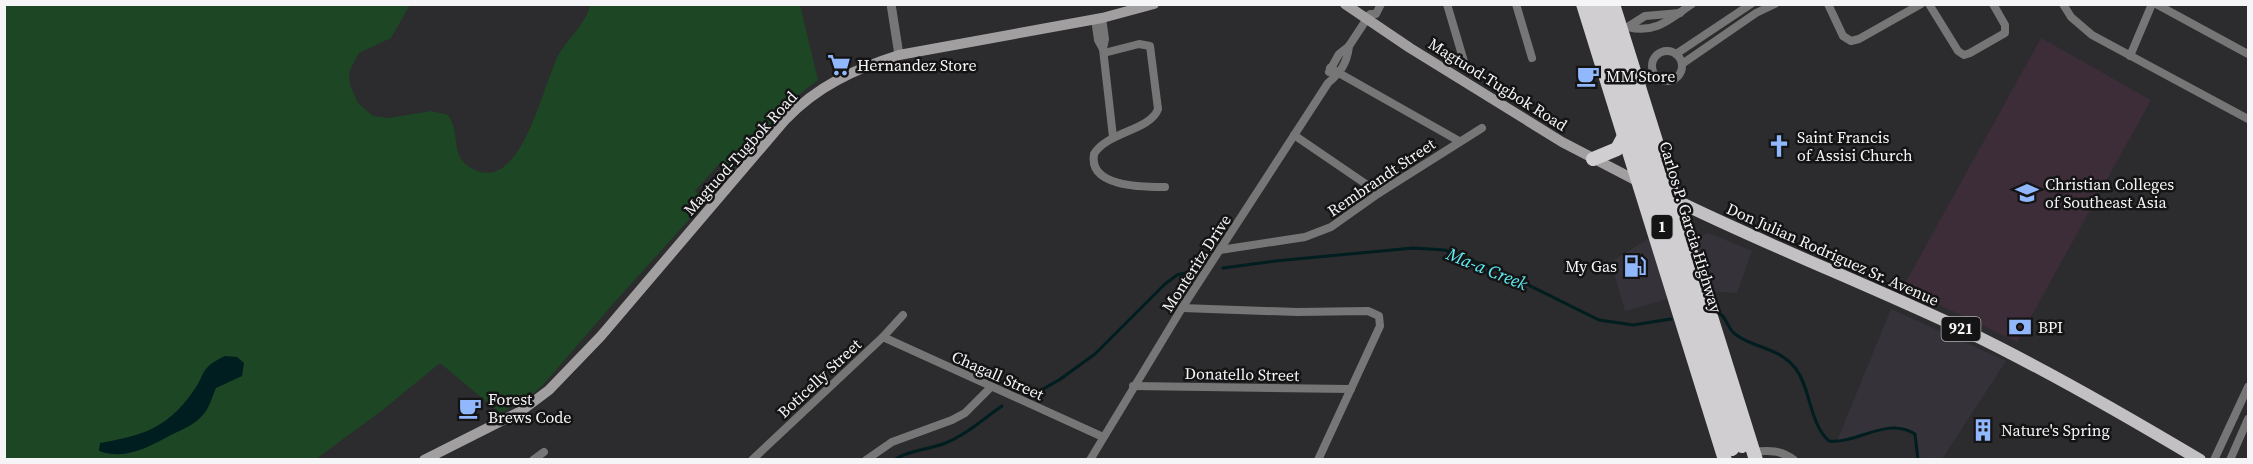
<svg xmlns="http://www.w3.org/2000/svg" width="2253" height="464" font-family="'Source Serif 4',serif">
	<rect width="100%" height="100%" fill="#2c2b2e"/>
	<g fill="#35323a">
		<polygon points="1709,233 1752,251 1737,293 1708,291 1692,238"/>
		<polygon points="1651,237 1671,298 1625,311 1611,262"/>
		<polygon points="1891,309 2006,361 1942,459 1925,459 1918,457 1915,434 1907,429 1879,430 1837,441"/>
	</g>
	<polygon fill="#3d2d39" points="2041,38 2151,100 2017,342 1903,287"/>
	<path fill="#1c4624" d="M4,5H410L391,38L359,53L349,72L350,85L358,103L373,116L389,118L431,111L448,115C462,134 448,156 473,169C522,195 543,82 559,54C568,38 586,24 590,5H800L818,80L788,103L733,171L721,162L695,191L705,202L613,304L542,386L526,400L500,413L440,363L384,409L316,459H5Z"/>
	<path fill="#001d1f" d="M225,356L237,357L244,363L242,376L216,388C212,397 209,410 201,417C192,426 181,430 169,436C146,448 126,460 99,451L100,443C141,436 166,429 192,393C207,373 198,369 225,356Z"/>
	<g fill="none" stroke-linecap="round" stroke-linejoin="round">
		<g stroke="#001d1f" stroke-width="3">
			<polyline points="1223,268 1275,261 1413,248 1445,250 1502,272 1599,320 1633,325 1671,319"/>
			<path d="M1714,311C1727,314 1726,327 1735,334C1754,349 1778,346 1796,369C1811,389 1809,423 1829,441C1858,444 1887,416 1915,434L1918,460"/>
			<polyline points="1029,397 1059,380 1095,354 1165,284 1177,275 1197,270"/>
			<path d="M894,460C909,450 926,450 943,444C965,436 983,419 1002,406"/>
		</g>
		<g stroke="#777677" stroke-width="8">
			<polyline points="1447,4 1465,65"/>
			<polyline points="1516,4 1532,58"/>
			<polyline points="1828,4 1843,36 1851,41 1859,39 1921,4"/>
			<polyline points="1929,4 1958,51 1964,55 1970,53 2005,33 2005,25 1993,4"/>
			<polyline points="2063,4 2071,17 2092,35 2248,119"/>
			<polyline points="2156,4 2248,54"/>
			<polyline points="1102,18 1105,39 1103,49 1113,137"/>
			<polyline points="1095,19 1098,40 1103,49"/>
			<path d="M1628,27C1656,34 1670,19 1692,4"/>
			<polyline points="1626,28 1645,16 1680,13"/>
			<circle cx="1667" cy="66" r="15"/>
			<path d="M1104,53L1139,44L1150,46L1158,109C1151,130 1107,132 1094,154C1088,188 1145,187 1165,187"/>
			<polyline points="1676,54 1751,4"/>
			<polyline points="2130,56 2152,4"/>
			<polyline points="1682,64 1756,13 1775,4"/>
			<polyline points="1330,68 1459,141"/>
			<polyline points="1329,72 1339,54 1349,46 1370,14 1376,14 1381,4"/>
			<polyline points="1294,135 1379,193"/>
			<polyline points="1220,250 1305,237 1331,227 1379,193 1482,128"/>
			<polyline points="1182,308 1297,312 1368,311 1379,316 1380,326 1318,460"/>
			<polyline points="883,337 1103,437"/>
			<polyline points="1133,386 1351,389"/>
			<path d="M1753,452C1769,450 1781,450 1794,460"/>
			<polyline points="533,460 544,452"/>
			<polyline points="752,460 883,337 903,315"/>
			<polyline points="866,460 892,442 952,420 965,413 991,387"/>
			<path d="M1090,460L1182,308L1328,83C1341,72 1347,63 1349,46"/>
			<polyline points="2214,460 2248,387"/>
			<polyline points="2230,460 2248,419"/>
		</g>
		<polyline stroke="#777677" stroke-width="9" points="891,4 899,55"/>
		<g stroke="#a29fa1" stroke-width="10">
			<polyline points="1345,4 1410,48 1562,142 1639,182"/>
			<path d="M424,460L521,411L549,390L601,336L785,120C817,86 855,69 899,55L1102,18L1154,4"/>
		</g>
		<path stroke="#c2c0c2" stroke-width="12" d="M1669,197C1766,245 1867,284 1964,330C2045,369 2123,414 2200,460"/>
		<g stroke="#d1ced1" stroke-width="14">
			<polyline points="1583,4 1725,460"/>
			<polyline points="1613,4 1756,460"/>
			<polyline points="1593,159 1617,149 1624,136"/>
		</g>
		<g stroke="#d1ced1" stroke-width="14">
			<polyline points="1593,4 1732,449"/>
			<polyline points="1604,4 1742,446"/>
		</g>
	</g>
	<defs>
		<g id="supermarket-bare" transform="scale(1.8)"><path d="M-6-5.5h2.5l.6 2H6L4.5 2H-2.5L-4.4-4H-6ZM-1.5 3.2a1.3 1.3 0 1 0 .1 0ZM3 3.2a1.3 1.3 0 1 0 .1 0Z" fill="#91b8fd" stroke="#141415" stroke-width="2.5" paint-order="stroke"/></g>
		<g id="cafe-bare" transform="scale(1.8)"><path d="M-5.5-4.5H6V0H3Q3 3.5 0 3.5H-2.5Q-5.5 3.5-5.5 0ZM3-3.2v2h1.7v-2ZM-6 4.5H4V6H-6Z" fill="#91b8fd" stroke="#141415" stroke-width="2.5" paint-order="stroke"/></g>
		<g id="church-bare" transform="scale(1.8)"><path d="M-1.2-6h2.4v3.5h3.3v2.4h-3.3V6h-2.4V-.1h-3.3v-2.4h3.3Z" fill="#91b8fd" stroke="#141415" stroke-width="2.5" paint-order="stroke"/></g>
		<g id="university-bare" transform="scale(1.8)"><path d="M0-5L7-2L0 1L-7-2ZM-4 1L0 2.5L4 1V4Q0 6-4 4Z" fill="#91b8fd" stroke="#141415" stroke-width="2.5" paint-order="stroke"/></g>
		<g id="fuel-bare" transform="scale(1.8)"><path d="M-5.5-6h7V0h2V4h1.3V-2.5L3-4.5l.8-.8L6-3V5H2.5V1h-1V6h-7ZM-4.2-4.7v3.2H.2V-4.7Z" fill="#91b8fd" stroke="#141415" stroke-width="2.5" paint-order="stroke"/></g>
		<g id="bank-bare" transform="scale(1.8)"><path d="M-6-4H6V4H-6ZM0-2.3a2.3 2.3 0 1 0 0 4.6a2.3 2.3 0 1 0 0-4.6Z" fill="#91b8fd" stroke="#141415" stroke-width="2.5" paint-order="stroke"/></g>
		<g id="building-bare" transform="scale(1.8)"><path d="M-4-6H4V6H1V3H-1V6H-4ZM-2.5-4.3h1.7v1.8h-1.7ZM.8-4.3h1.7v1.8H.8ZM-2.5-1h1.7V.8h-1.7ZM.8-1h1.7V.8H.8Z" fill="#91b8fd" stroke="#141415" stroke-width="2.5" paint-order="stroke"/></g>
	</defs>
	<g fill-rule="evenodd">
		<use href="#supermarket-bare" x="839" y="65"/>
		<use href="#cafe-bare" x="1588" y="76"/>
		<use href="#church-bare" x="1779" y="146"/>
		<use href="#university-bare" x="2027" y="193"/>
		<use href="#fuel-bare" x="1635" y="266"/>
		<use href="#bank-bare" x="2020" y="327"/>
		<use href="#cafe-bare" x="470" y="408"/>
		<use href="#building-bare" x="1983" y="430"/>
	</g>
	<g text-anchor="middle" stroke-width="5" stroke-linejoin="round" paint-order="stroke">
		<g fill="#141415" stroke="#b2b1b2" stroke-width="1.5">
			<rect x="1651.5" y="215" width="21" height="24" rx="4.5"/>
			<rect x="1941.5" y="317" width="39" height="24" rx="4.5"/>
		</g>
		<g font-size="15" font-weight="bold" fill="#f5f4f6">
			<text x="1662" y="232">1</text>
			<text x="1961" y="334">921</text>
		</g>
		<g font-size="16" fill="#f5f4f6" stroke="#141415" text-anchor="start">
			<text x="857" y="71">Hernandez Store</text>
			<text x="1606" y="82">MM Store</text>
			<text x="1797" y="143">Saint Francis<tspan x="1797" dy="18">of Assisi Church</tspan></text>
			<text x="2045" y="190">Christian Colleges<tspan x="2045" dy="18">of Southeast Asia</tspan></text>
			<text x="1617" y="272" text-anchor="end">My Gas</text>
			<text x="2038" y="333">BPI</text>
			<text x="488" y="405">Forest<tspan x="488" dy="18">Brews Code</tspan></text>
			<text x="2001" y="436">Nature's Spring</text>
		</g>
		<g font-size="16" fill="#f5f4f6" stroke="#141415">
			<text transform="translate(1498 84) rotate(32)" y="6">Magtuod-Tugbok Road</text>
			<text transform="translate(740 153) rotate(-48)" y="6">Magtuod-Tugbok Road</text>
			<text transform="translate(1381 177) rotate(-34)" y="6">Rembrandt Street</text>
			<text transform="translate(1691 227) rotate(73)" y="6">Carlos P. Garcia Highway</text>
			<text transform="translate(1833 254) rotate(24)" y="6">Don Julian Rodriguez Sr. Avenue</text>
			<text transform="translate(1196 263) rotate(-57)" y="6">Monteritz Drive</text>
			<text transform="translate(1242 374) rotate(1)" y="6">Donatello Street</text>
			<text transform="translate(998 375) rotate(24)" y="6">Chagall Street</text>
			<text transform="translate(819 378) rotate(-43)" y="6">Boticelly Street</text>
		</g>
		<g font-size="18" font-style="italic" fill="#61edf6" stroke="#141415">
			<text transform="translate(1487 269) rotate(22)" y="6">Ma-a Creek</text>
		</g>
	</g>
	<rect width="2253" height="464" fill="none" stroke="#f5f4f6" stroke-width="12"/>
</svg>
